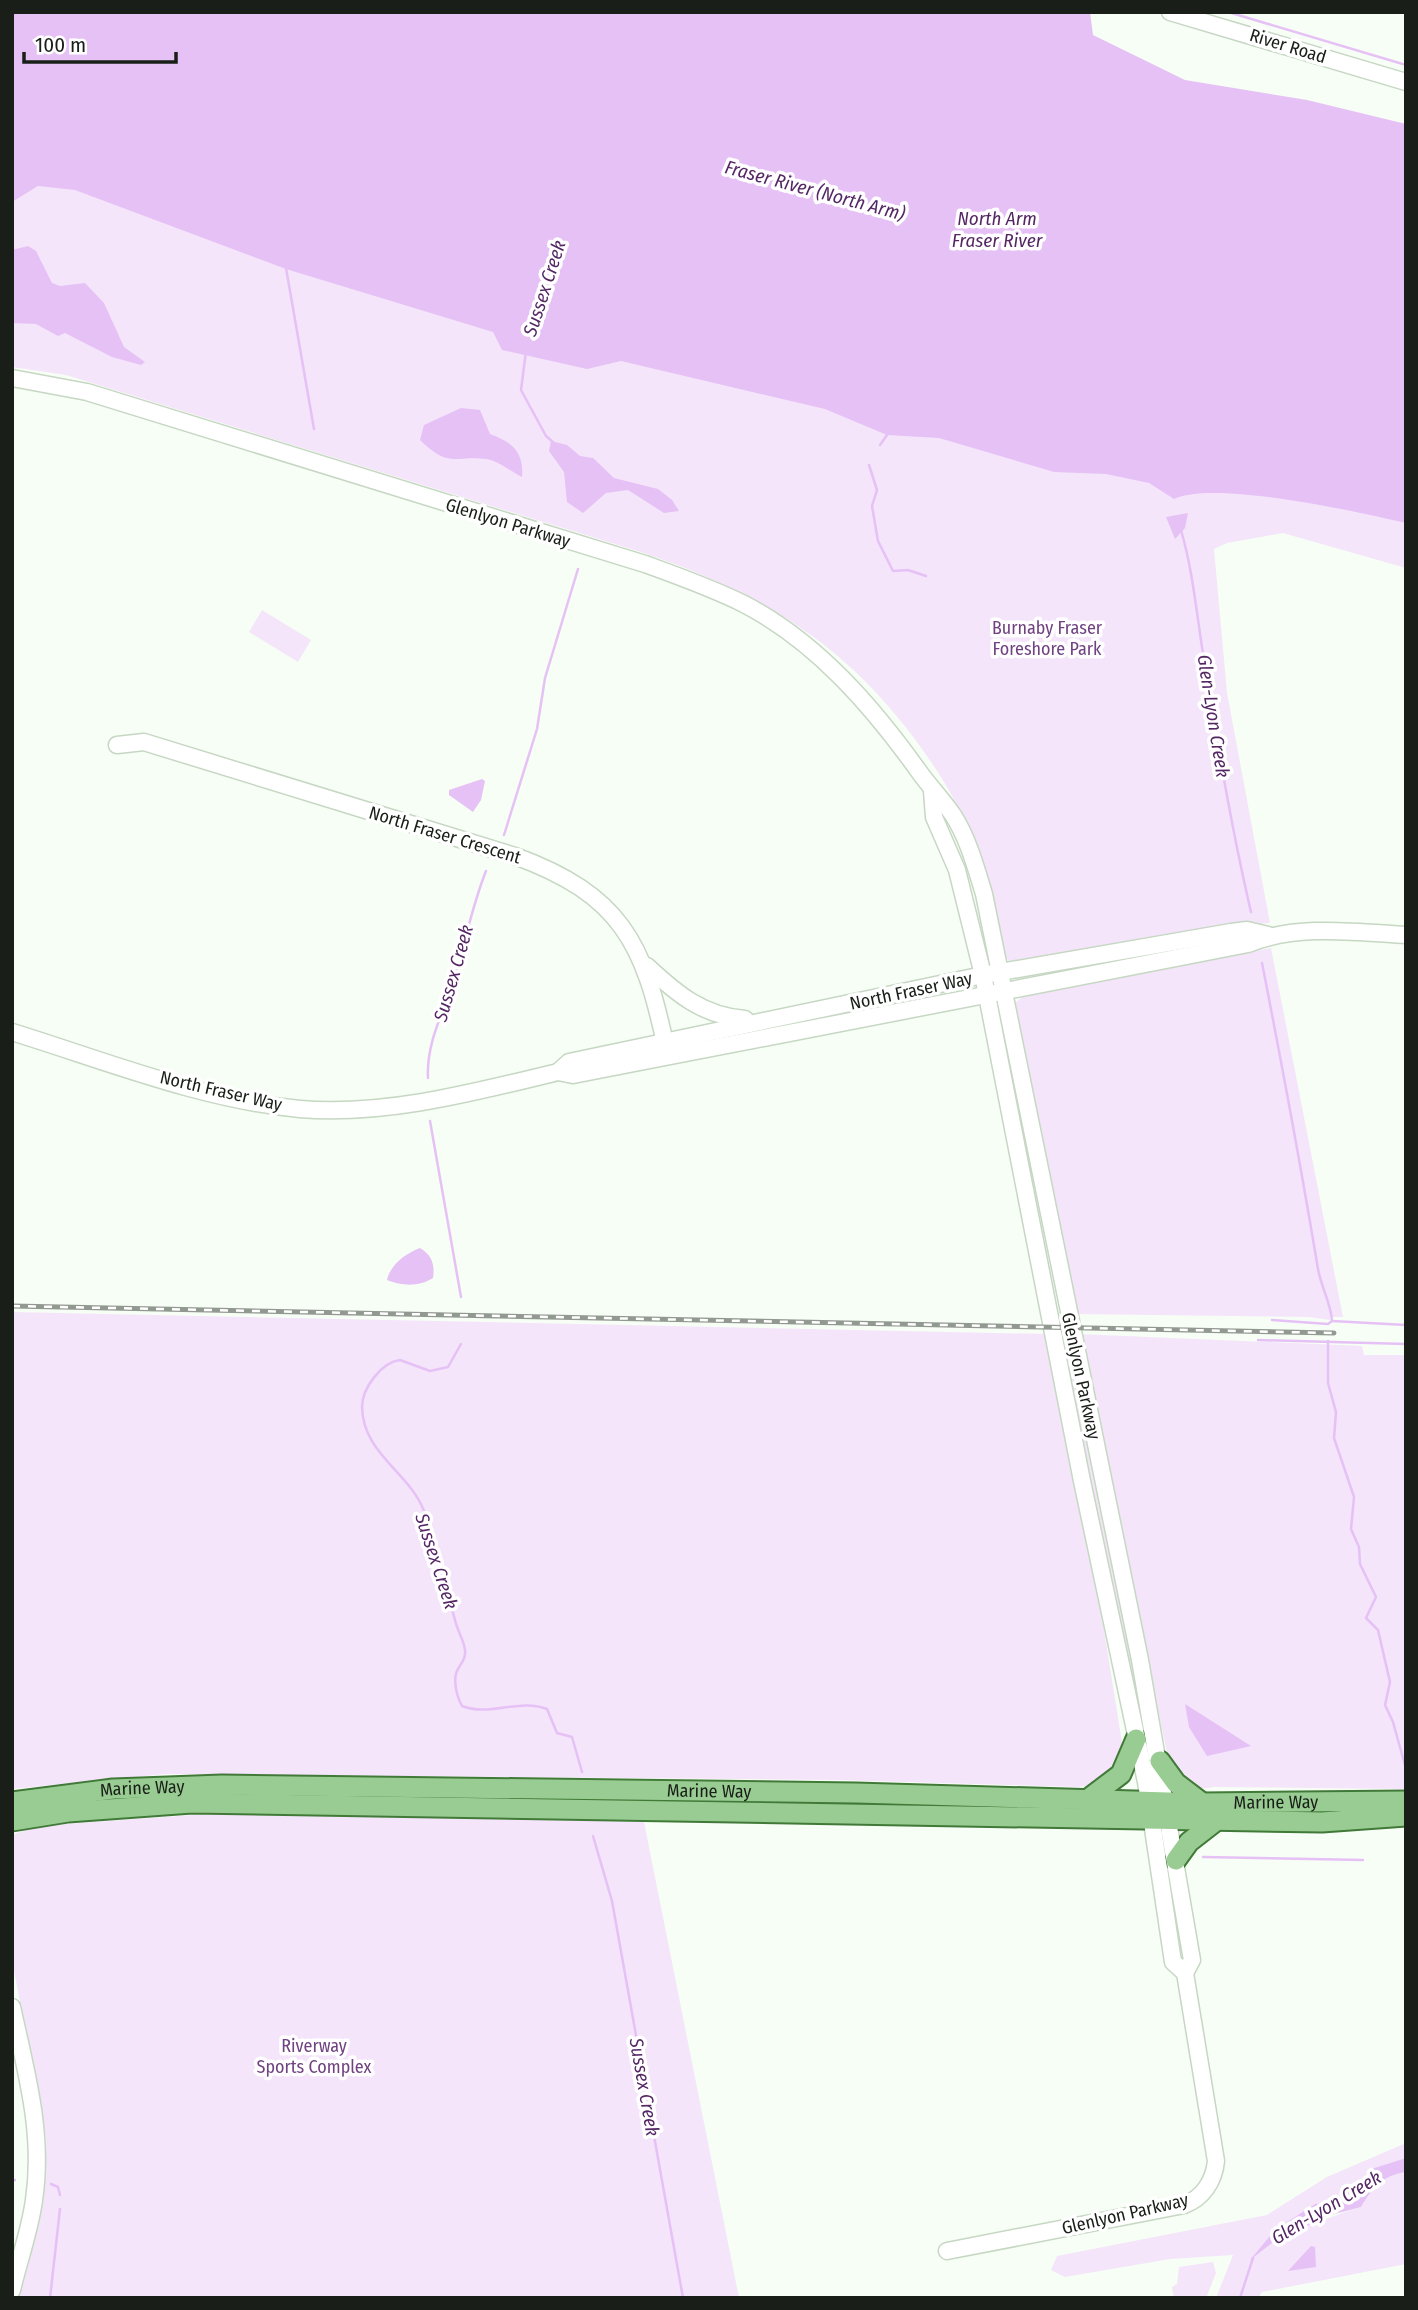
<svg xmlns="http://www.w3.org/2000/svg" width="1418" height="2310" font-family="'Fira Sans Condensed',sans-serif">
	<rect width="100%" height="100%" fill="#f7fef5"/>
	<g fill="#f4e5fa">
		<path d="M26,162L439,279L519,352L530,354L531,332L1202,473L1406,506V568L1283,533L1227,543L1214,549L1227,693L1270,923L1230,926L1009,961L1004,956C991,913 981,867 965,824C954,794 933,764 914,738C842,641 756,591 644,553L66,375L12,367V202L23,194Z"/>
		<polygon points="262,610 311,640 298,662 249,632"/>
		<polygon points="1271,948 1343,1317 1330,1317 1330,1320 1309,1317 1074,1314 1015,1003 1025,995"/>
		<polygon points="12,1312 1046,1334 1098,1592 1123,1749 1120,1767 1089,1786 1078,1787 837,1780 166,1774 12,1789"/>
		<path d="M1078,1334L1362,1346L1364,1355H1406V1789L1214,1787C1190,1793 1184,1778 1169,1762Z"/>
		<polygon points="1073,1370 1148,1721 1140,1723 1066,1371"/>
		<polygon points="208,1814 644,1822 739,2298 18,2298 36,2222 46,2170 46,2138 12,1960 12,1835 37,1826"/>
		<path d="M1406,2143V2158L1371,2169L1370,2176L1337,2200L1315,2204L1275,2244L1294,2226C1317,2225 1338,2213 1361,2207C1373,2187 1382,2175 1406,2172V2264L1262,2292L1258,2298H1216L1233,2255L1170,2259L1065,2277L1051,2270L1057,2256L1267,2215L1327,2177Z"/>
		<polygon points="1213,2262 1216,2273 1206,2298 1174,2298 1172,2287 1177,2284 1179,2267"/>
	</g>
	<g fill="#e6c1f5">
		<path d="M12,12H1090L1093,35L1185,80L1307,100L1406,124V523C1359,512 1214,480 1174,499L1149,483L1106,474L1054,472L939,438L887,435L825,409L621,361L587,369L502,350L493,332L286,269L75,190L38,186L12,202Z"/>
		<polygon points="28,246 36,251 52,283 60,286 85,283 104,303 124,347 145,362 141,365 112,357 65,333 58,336 36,324 12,323 12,250"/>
		<path d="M461,408L480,410L490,434C512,442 524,452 522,477C512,472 498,461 487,459C453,455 450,469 420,440L424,425Z"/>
		<polygon points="551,441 567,445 580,456 593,458 614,478 658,489 672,500 679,511 664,513 628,490 606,493 583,513 567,502 564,472 549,451"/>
		<polygon points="1188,513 1185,528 1175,539 1166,517"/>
		<polygon points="482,779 485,781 481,800 473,812 449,795 449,790"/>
		<path d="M420,1248C432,1255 435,1265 433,1278C419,1287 402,1286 387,1280C390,1265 406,1253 420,1248Z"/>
		<polygon points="1185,1704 1251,1746 1207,1756 1189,1727"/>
		<path d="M1406,2158V2172C1382,2176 1373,2187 1361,2207L1327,2216L1312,2225L1294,2226L1250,2260L1275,2230L1315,2204L1337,2200L1370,2176L1371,2169Z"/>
		<polygon points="1311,2246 1315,2247 1316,2267 1288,2271"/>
	</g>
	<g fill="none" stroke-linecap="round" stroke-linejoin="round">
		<g stroke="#e6c1f5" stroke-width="2.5">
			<polyline points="1228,12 1406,65"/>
			<polyline points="286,268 314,429"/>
			<polyline points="526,351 521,390 546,436 554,443"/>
			<polyline points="880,445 887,435"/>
			<polyline points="869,465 877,490 872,506 878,541 893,571 908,570 926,576"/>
			<path d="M1181,530C1194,575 1197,620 1205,666C1218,749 1232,831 1251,912"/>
			<polyline points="504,835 537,729 545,678 578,569"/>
			<path d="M1262,963C1282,1065 1301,1167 1318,1269C1321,1287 1331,1303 1332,1321L1328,1324L1272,1320"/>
			<path d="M428,1078C426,1042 444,1012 454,979C465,943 472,906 486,871"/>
			<polyline points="430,1121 461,1297"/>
			<polyline points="1332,1321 1406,1325"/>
			<polyline points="1258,1340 1406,1344"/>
			<polyline points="1328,1341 1328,1383 1336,1412 1334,1438 1354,1497 1351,1529 1359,1547 1360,1564 1376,1597 1366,1618 1378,1630 1390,1682 1385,1705 1393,1722 1406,1769"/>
			<path d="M461,1344L448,1367L430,1371L400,1360C382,1362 362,1388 362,1407C363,1454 409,1472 424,1511C437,1546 445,1584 455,1620C457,1630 464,1640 465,1650C466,1659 461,1663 458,1669C452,1679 457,1697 462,1706C490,1717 519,1698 547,1709L557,1733L572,1737L582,1772"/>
			<polyline points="593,1836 612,1901 683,2298"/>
			<polyline points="1203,1857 1363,1860"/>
			<polyline points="12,2181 15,2180"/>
			<polyline points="51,2184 58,2187 60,2195"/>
			<polyline points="50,2298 60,2209"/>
			<polyline points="1240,2298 1253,2258"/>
		</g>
		<g stroke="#c6d7c3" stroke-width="19">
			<g id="minor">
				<polyline points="1170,12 1406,82"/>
				<path d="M12,378L87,392L645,564C678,576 712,588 744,604C817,642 873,707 920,773C930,787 943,800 953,815C968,838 976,868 984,894L1140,1660L1192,1960L1185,1973L1216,2161C1214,2181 1203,2198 1184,2205L947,2251"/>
				<path d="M117,745L144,742L515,856C621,895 644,943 666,1048"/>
				<polyline points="932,791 934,817 957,870 983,975 1082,1481 1146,1782 1173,1962 1185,1973"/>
				<path d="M647,966C677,994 703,1016 745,1019"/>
				<path d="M12,1032C106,1061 202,1100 300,1109C386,1116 475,1092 558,1072L573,1075L655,1059L1248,944C1296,924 1355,932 1406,935"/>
				<polyline points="558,1072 569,1062 983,975 1231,932 1247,930 1268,935"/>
				<path d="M12,2007C26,2071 44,2134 34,2200C30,2230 19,2260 12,2290"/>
			</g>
		</g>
		<g stroke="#407938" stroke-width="23">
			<g id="major">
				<polyline points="1160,1761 1176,1783 1201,1802"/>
				<polyline points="1088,1799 1121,1774 1136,1739"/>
				<path id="s1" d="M12,1802L113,1789L222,1785L856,1793L1202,1803L1406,1801"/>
				<polyline points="12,1821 68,1812 192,1803 1322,1822 1406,1816"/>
				<polyline points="1176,1860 1189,1842 1216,1821"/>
			</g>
		</g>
		<use href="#minor" stroke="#fff" stroke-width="16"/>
		<use href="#major" stroke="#99cc92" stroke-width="19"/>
		<g stroke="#929991" stroke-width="5">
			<polyline id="rail" points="12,1306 1334,1333"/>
		</g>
		<use href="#rail" stroke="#fff" stroke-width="2.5" stroke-dasharray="8" stroke-linecap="butt"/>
	</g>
	<g text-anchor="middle" stroke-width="7" stroke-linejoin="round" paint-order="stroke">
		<g font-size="18" fill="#191f18" stroke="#fff">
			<text transform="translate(1288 46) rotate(17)" y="6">River Road</text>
			<text transform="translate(508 523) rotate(17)" y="6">Glenlyon Parkway</text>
			<text transform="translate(445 835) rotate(17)" y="6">North Fraser Crescent</text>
			<text transform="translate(911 991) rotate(-12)" y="6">North Fraser Way</text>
			<text transform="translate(221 1091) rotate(13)" y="6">North Fraser Way</text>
			<text transform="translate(1081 1376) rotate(78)" y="6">Glenlyon Parkway</text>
			<text dy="6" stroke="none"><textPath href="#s1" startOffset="131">Marine Way</textPath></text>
			<text dy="6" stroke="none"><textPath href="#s1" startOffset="698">Marine Way</textPath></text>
			<text dy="6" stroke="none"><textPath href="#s1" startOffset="1265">Marine Way</textPath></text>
			<text transform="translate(1125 2214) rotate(-13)" y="6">Glenlyon Parkway</text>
		</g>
		<g font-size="18" fill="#704281" stroke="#fff">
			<text x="1047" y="634">Burnaby Fraser<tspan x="1047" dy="21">Foreshore Park</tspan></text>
			<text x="314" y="2052">Riverway<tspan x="314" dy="21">Sports Complex</tspan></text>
		</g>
		<g font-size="19" font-style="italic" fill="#542764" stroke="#fff">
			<text transform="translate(815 190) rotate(15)" y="7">Fraser River (North Arm)</text>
			<text x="997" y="225">North Arm<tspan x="997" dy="22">Fraser River</tspan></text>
			<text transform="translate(544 288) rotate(-72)" y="7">Sussex Creek</text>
			<text transform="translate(1214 716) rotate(81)" y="7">Glen-Lyon Creek</text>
			<text transform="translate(453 973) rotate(-74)" y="7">Sussex Creek</text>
			<text transform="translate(437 1561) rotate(72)" y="7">Sussex Creek</text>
			<text transform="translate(645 2087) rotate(80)" y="7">Sussex Creek</text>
			<text transform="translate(1326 2207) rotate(-31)" y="7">Glen-Lyon Creek</text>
		</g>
	</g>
	<rect width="1418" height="2310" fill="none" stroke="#191f18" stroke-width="28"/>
	<path d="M24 52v10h152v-10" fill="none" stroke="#191f18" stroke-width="3.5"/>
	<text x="35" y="52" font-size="21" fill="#191f18" stroke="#ffffff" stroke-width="5" paint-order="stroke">100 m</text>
</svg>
